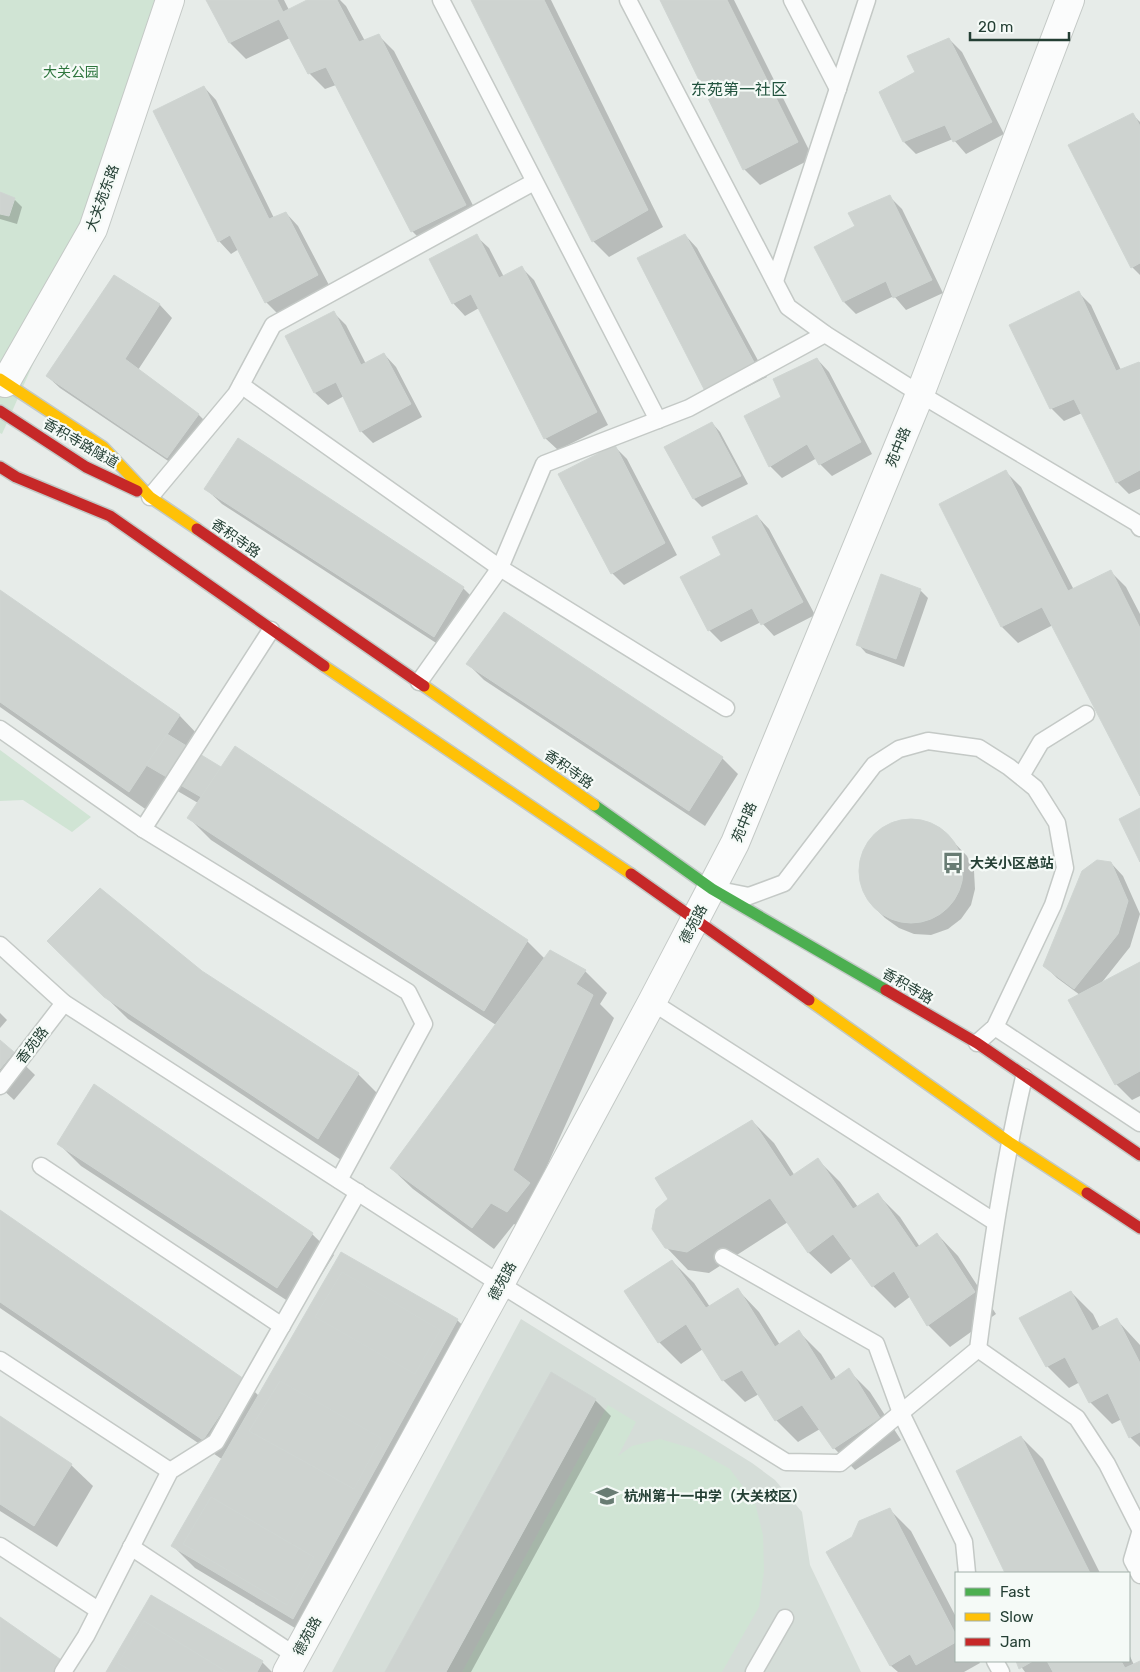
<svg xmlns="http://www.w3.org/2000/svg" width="1140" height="1672" font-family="Rubik,'Noto Sans SC',sans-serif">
	<rect width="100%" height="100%" fill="#e7ece9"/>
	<polygon fill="#d5ddd8" points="521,1319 752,1463 775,1480 802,1512 810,1565 861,1672 332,1672"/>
	<g fill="#d0e4d4">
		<polygon points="0,0 170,0 93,229 2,434 0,433"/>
		<polygon points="0,750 91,817 72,832 23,800 0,801"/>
		<polygon points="608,1405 636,1422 618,1456 632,1446 660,1439 694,1449 730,1469 755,1503 763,1535 764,1571 759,1607 722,1672 462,1672"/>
	</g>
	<g fill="#0003">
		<polygon points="208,0 284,0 289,10 310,0 340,0 346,6 365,41 378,35 394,51 481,221 428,247 412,231 336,85 325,89 309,73 290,38 246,59 230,43"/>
		<polygon points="472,0 551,0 663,227 609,257 593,241"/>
		<polygon points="662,0 734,0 813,158 760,185 744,169"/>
		<polygon points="949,39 962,52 1004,134 966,154 953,139 916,154 904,142 881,92 916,72"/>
		<polygon points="204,87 216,100 274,218 286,213 298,226 330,287 278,314 266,302 239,249 231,254 219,241"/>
		<polygon points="1133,115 1140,122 1140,275 1132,267 1069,146"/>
		<polygon points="0,193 14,199 22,207 17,224 0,219"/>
		<polygon points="890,197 902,209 943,293 906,310 894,296 856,314 844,302 816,247 857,227"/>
		<polygon points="685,235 697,248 767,377 718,402 706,390"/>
		<polygon points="476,236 489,248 504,277 522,268 534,280 608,425 558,450 545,438 479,308 465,316 453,303"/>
		<polygon points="114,276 160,305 172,318 138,370 198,414 211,427 180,469 60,388 47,376"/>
		<polygon points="1079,293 1091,305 1121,370 1140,364 1140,489 1129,494 1117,482 1082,413 1064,421 1051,408"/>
		<polygon points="334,313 346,325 366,364 384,354 396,367 422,417 373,443 361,431 344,396 328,405 315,393 287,337"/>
		<polygon points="817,359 829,372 872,454 832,476 820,464 817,458 782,478 770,466 782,398"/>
		<polygon points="712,423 720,432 748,484 702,507 694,499 666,448"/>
		<polygon points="238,440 463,588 479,604 450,652 222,504 206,489"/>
		<polygon points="615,447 627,459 677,555 624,585 612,573"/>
		<polygon points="1005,471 1021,487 1074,590 1110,571 1126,587 1140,614 1140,794 1053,625 1018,643 1002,627 941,505"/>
		<polygon points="757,516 769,529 815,615 774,636 761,622 721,642 709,630 723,555"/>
		<polygon points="920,590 928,598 904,667 866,653 858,644"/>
		<polygon points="0,592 180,716 201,738 192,751 527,941 545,959 550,951 585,971 607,993 600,1004 614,1018 536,1190 529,1233 514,1224 494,1249 413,1189 391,1168 496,1025 211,840 189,818 198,803 169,786 151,813 0,707"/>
		<polygon points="468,664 722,758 738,774 705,826 484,680"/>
		<polygon points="911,819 927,822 942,830 967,856 974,871 975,889 971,905 961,919 948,929 931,935 914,934 899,928 885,918 872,905 864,890 860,874 861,857 868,842 880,830 894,822"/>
		<polygon points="1111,863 1123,876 1140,914 1130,947 1099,986 1140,963 1140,1096 1132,1100 1116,1084 1080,995 1057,978 1044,965"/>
		<polygon points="49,941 202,972 358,1074 380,1096 341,1160 128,1019"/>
		<polygon points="0,1013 7,1020 0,1028"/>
		<polygon points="0,1041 35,1075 14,1100 0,1087"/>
		<polygon points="752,1121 774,1143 795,1176 818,1160 840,1182 858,1207 878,1195 900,1217 920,1247 937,1234 958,1256 996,1314 950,1347 928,1325 911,1296 895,1308 873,1286 852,1258 831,1274 809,1253 788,1222 709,1273 688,1270 666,1247"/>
		<polygon points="59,1144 312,1234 334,1255 300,1309 81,1166"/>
		<polygon points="0,1211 243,1380 259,1396 457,1320 479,1341 315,1640 195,1568 173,1546 223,1460 0,1308"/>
		<polygon points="672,1261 694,1283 710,1307 738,1290 759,1312 780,1345 799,1332 821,1354 836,1378 848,1370 870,1392 901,1440 855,1470 834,1448 820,1429 798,1442 776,1420 759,1394 745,1402 723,1380 703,1349 681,1364 659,1342 626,1292"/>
		<polygon points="1071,1292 1093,1314 1100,1328 1117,1320 1140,1345 1140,1447 1130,1437 1122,1419 1112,1424 1090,1402 1080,1382 1069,1388 1047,1366 1021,1318"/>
		<polygon points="595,1400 611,1416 471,1672 386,1672"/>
		<polygon points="0,1418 71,1465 93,1486 57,1547 0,1511"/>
		<polygon points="1021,1437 1043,1459 1100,1573 1007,1573 957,1472"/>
		<polygon points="889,1509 911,1531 956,1617 956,1661 979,1661 980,1663 964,1672 898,1672 890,1665 853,1537"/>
		<polygon points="152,1596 262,1662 272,1672 107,1672"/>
		<polygon points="1129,1654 1134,1665 1140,1663 1140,1672 1025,1672 1017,1661 1129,1661"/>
	</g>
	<g fill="#ced3d0" stroke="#cfd5d2">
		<polygon points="206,0 277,0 283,12 307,0 337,0 359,42 379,34 466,205 411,232 326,67 308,74 279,19 229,43"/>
		<polygon points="471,0 544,0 648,210 592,242"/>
		<polygon points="660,0 727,0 798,142 743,170"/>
		<polygon points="949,38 992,122 953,142 945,125 903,142 879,92 915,72 907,56"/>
		<polygon points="204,86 269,219 286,212 318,275 265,303 230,235 218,242 153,111"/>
		<polygon points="1133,113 1140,126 1140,263 1131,268 1068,145"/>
		<polygon points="0,192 15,198 9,216 0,214"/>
		<polygon points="890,195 932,280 893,298 886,281 843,302 814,247 855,226 848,213"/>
		<polygon points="477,234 499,278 522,266 597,412 544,439 471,294 452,304 429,259"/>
		<polygon points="685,234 755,364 705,391 637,258"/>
		<polygon points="114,275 160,304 125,359 199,414 167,458 46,376"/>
		<polygon points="1079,291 1116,371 1139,362 1140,363 1140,470 1116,483 1074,399 1050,409 1009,325"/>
		<polygon points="334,311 361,365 384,353 411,404 360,432 336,382 314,393 285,336"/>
		<polygon points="817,358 861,442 819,465 807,444 769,467 744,416 781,397 773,379"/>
		<polygon points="712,422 741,476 693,499 664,447"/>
		<polygon points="238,438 464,587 434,637 204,489"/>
		<polygon points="615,445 665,543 611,574 558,474"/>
		<polygon points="1006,470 1068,591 1111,570 1140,628 1140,796 1042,607 1001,627 939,504"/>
		<polygon points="757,515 803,602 761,625 752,608 708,631 680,577 721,555 712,537"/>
		<polygon points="881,574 921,589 896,659 856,645"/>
		<polygon points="0,590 180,715 129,792 0,702"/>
		<polygon points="504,612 723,757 689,811 466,664"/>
		<polygon points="167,734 221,767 201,797 146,765"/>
		<polygon points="235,746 528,940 484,1011 187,818"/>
		<polygon points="1140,808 1140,862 1119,819"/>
		<circle cx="911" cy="871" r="52"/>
		<polygon points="1097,860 1111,862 1128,901 1118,934 1074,989 1043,966 1082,871"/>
		<polygon points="100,888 202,971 359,1073 318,1139 104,997 47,941"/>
		<polygon points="550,950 586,970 576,984 593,995 513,1170 530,1183 507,1212 491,1203 472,1228 390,1168"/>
		<polygon points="1140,962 1140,1071 1115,1085 1068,1000"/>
		<polygon points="0,1040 14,1052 0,1069"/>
		<polygon points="94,1084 313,1233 277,1288 57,1144"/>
		<polygon points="752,1120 790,1177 818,1158 853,1209 878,1193 916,1248 937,1233 975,1292 927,1326 894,1271 872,1287 833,1234 808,1253 770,1198 687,1252 665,1248 652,1229 656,1209 668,1199 655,1178"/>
		<polygon points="0,1210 244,1379 203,1440 0,1302"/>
		<polygon points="341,1252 458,1319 293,1619 171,1546"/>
		<polygon points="672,1260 706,1308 738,1288 775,1347 799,1330 831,1381 849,1368 880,1418 833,1449 802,1405 775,1421 742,1370 722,1381 686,1324 658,1343 624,1291"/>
		<polygon points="342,1272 440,1330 415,1374 315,1317"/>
		<polygon points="1071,1291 1092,1331 1117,1318 1140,1363 1140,1432 1129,1438 1108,1393 1089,1403 1065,1357 1046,1367 1019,1318"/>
		<polygon points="551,1372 596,1399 446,1672 385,1672"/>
		<polygon points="280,1381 381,1438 354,1489 249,1431"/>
		<polygon points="0,1416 72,1464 34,1526 0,1504"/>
		<polygon points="1021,1436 1090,1573 1005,1573 956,1471"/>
		<polygon points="211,1497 314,1557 287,1605 183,1544"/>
		<polygon points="890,1508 956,1635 956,1642 916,1665 910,1654 890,1666 826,1552 852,1537 859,1521"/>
		<polygon points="151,1595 263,1661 257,1672 106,1672"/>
		<polygon points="0,1617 67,1664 62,1672 0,1672"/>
		<polygon points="144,1621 227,1672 133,1672 118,1663"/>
		<polygon points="1016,1661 1033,1661 1019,1669"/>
		<polygon points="1047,1661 1121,1661 1125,1668 1140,1661 1140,1672 1053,1672"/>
	</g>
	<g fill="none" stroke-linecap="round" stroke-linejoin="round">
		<g stroke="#c4c9c6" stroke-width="19">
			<g id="lane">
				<polyline points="441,0 658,420"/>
				<polyline points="628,0 788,307 825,334 920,394 1137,523 1140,528"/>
				<polyline points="792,0 838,89"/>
				<polyline points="775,281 867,0"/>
				<polyline points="241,385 500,568 726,708"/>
				<polyline points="150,497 236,394 273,325 534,182"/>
				<polyline points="419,682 500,568 544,464 689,408 825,334"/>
				<polyline points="0,729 143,829 408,992 424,1024 339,1180"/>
				<polyline points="1021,776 1041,742 1086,714"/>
				<polyline points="143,829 271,630"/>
				<polyline points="729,892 749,896 784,883 874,765 899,749 928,741 979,748 1009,767 1035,788 1057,823 1065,868 1053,905 995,1027 977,1043"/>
				<path d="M0,945L64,1003L500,1284L786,1462L840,1463L978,1349C990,1257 1003,1167 1024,1077"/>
				<polyline points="652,1002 995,1222"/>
				<polyline points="995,1027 1140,1123"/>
				<polyline points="0,1086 64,1003"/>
				<polyline points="41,1166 282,1326"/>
				<polyline points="723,1257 876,1344 901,1413 964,1542 967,1573"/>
				<polyline points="978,1349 1077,1418 1107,1464 1140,1529"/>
				<polyline points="0,1360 170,1471"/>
				<polyline points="1140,1533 1132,1560 1140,1575"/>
				<polyline points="0,1546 98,1610"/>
				<polyline points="131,1547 296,1656"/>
				<polyline points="995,1661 1001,1672"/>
				<polyline points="63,1672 86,1636 170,1471 216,1442 358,1192"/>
				<polyline points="754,1672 785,1618"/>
			</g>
		</g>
		<g stroke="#c4c9c6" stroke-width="30">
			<g id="street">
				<polyline points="5,383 93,229 170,0"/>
				<polyline points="287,1672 500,1284 652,1002 735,843 920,394 1070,0"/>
			</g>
		</g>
		<g stroke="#c2c9c6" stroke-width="14">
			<polyline id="fast" points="594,805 712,889 886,990"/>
		</g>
		<g stroke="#c2c9c6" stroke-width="14">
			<g id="slow">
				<polyline points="0,379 103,447 150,497 197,529"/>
				<polyline points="324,666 631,874"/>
				<polyline points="424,686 594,805"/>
				<polyline points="809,1000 1009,1142 1087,1193"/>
			</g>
		</g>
		<g stroke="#c2c9c6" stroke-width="14">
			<g id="jam">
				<polyline points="0,411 86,467 137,491"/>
				<polyline points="0,467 16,477 110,516 324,666"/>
				<polyline points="197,529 424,686"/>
				<polyline points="631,874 809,1000"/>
				<polyline points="886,990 977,1043 1140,1155"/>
				<polyline points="1087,1193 1140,1228"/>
			</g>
		</g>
		<use href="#lane" stroke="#fbfcfc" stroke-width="16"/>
		<use href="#street" stroke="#fbfcfc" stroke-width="28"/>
		<use href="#fast" stroke="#4caf50" stroke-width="11"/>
		<use href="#slow" stroke="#ffc107" stroke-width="11"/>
		<use href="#jam" stroke="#c62828" stroke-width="11"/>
	</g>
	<defs>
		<g id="bus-bare" transform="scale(1.725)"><path d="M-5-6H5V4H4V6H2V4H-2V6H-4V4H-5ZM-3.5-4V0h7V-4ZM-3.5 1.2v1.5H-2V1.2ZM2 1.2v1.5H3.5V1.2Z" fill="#687c73" stroke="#f5faf7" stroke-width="2.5" paint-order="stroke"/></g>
		<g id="school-bare" transform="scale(1.725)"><path d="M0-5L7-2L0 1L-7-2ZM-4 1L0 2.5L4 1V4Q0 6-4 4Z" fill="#687c73" stroke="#f5faf7" stroke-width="2.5" paint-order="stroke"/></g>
	</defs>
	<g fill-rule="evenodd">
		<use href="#bus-bare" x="953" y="863"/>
		<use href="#school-bare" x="607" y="1496"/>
	</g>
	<g text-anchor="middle" stroke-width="4.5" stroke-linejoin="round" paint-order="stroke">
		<g font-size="14" fill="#2e763e" stroke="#f5faf7">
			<text x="71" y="77">大关公园</text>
		</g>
		<g font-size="14" fill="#243f34" stroke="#f5faf7">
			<text transform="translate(102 198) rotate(-70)" y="5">大关苑东路</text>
			<text transform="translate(81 443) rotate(30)" y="5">香积寺路隧道</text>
			<text transform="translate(898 447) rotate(-68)" y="5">苑中路</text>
			<text transform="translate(236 538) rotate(35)" y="5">香积寺路</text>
			<text transform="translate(569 769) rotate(35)" y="5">香积寺路</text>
			<text transform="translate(744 822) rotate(-67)" y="5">苑中路</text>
			<text transform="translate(693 924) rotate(-62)" y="5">德苑路</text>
			<text transform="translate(908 986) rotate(30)" y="5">香积寺路</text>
			<text transform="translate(32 1045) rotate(-52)" y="5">香苑路</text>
			<text transform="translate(502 1281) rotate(-61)" y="5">德苑路</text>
			<text transform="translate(307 1636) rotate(-61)" y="5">德苑路</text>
		</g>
		<g font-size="14" font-weight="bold" fill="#243f34" stroke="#f5faf7" text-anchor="start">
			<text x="970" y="868">大关小区总站</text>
			<text x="624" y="1501">杭州第十一中学（大关校区）</text>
		</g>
		<g font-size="16" fill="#20523d" stroke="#f5faf7">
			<text x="739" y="95">东苑第一社区</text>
		</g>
	</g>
	<rect x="955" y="1572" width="175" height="90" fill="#f5faf7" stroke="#a1afa9"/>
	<rect x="965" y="1588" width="25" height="8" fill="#4caf50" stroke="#a1afa9"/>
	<text x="1000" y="1597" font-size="15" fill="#243f34">Fast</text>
	<rect x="965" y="1613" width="25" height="8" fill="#ffc107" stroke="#a1afa9"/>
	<text x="1000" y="1622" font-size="15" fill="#243f34">Slow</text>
	<rect x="965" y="1638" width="25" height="8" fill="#c62828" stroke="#a1afa9"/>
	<text x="1000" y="1647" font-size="15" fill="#243f34">Jam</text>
	<path d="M970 32v8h99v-8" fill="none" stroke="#243f34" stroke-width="2.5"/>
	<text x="978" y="32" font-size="15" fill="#243f34" stroke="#f5faf7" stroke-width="4" paint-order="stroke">20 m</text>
</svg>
